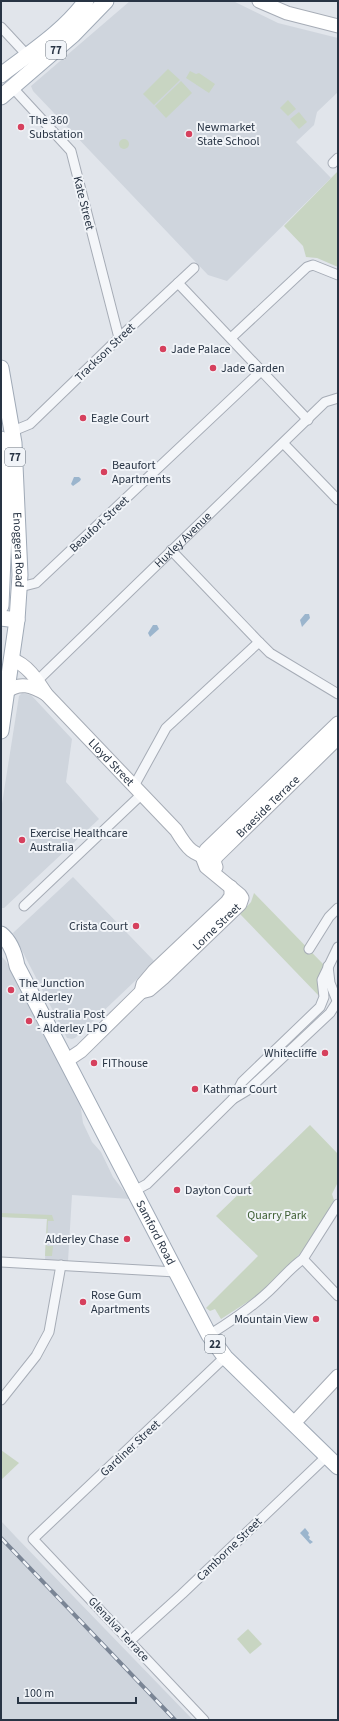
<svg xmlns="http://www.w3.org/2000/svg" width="339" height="1721" font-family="'Source Sans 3',sans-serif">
	<rect width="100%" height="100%" fill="#e1e5eb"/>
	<g fill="#cfd5dd">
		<polygon points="130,1 233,1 278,23 338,38 338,92 317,112 314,125 296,142 331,178 227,281 208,275 33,91 31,86"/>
		<polygon points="22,693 31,695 72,739 66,782 99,819 4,908 1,908 1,810 19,696"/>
		<polygon points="73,877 155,962 75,1038 72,1039 67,1038 13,933"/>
		<polygon points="1,956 5,960 12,971 80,1102 83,1123 92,1142 101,1152 113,1177 130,1199 72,1195 68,1261 45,1260 47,1219 1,1217"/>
		<polygon points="1,1521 16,1537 193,1720 1,1720"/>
	</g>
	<g fill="#c8d5c2">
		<polygon points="168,69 180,80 154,105 143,94"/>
		<polygon points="190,71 196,74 199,73 215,84 209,93 186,78"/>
		<polygon points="181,81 192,93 166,118 155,106"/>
		<polygon points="288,100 296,109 288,116 280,108"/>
		<polygon points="299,112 307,122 299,129 290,119"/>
		<circle cx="124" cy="144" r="5"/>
		<polygon points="338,171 338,267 317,258 306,257 303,246 284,226"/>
		<polygon points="254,893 324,965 318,977 319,996 240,914 251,902"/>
		<polygon points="310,1125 338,1154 338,1182 332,1194 334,1200 326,1217 307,1246 266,1290 221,1319 215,1309 210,1311 206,1308 258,1256 216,1216"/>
		<polygon points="1,1213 52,1215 54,1221 48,1221 47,1246 53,1246 52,1256 45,1256 47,1219 1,1217"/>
		<polygon points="1,1450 19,1463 1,1480"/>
		<polygon points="248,1629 262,1644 250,1654 237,1639"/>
	</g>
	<g fill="#9bb5cd">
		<polygon points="74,477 79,477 81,479 80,481 73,486 71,484"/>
		<polygon points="305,614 309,614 310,618 302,627 300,620"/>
		<polygon points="153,625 157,625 159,629 150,637 148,633"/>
		<polygon points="305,1528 309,1533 308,1535 310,1537 309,1539 313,1542 310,1544 300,1533"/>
	</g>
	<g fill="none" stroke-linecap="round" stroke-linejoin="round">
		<g stroke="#a6acb6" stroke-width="11">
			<g id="street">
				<polyline points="1,27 27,55"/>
				<polyline points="12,87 71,151 119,338"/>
				<polyline points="333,163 338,158"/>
				<polyline points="178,283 308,420"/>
				<polyline points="231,338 307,267 313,265 338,275"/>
				<polyline points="13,431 30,424 119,338 194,268"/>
				<polyline points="284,444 338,500"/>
				<polyline points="171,550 259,642 270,653 338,694"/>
				<polyline points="20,587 36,583 261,371"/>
				<path id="s1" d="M37,681L325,402L338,398"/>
				<polyline points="134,786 166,728 259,642"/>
				<polyline points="24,906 142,794"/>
				<polyline points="309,949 329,917 338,908"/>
				<polyline points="328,966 330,983 338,1003"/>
				<polyline points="233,1099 242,1082 320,1007 324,997 322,980 338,947"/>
				<polyline points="134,1191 147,1184 233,1099 248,1090 330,1013 337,1002"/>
				<polyline points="303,1259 338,1296"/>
				<polyline points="1,1262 176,1272"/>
				<path d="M209,1335C230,1322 251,1308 269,1291C281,1280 290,1268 303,1259L338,1204"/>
				<polyline points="1,1400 36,1356 49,1332 61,1265"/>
				<polyline points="130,1641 182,1594 327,1456"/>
				<polyline points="204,1720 33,1539 225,1357"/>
			</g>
		</g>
		<g stroke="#a6acb6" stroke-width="15">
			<g id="secondary">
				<polyline points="259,1 287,13 338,26"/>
				<path id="s2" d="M11,659C28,665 37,680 46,694L176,830C188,850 192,854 214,860"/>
				<path d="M6,692C20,681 32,686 46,694"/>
				<path id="s3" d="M216,867L214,861L217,856L338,738"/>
				<path id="s4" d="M141,992L149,990L163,978L240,904L242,898L240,895L206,867L203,859L206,850L338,723"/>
				<polyline points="66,1061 81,1051 141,992 143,984 154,971 227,902 231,896 231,887"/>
				<polyline points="294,1423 338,1376"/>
			</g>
		</g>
		<g stroke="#a0aab7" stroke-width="17">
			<g id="primary">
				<path d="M1,75C31,52 63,32 86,1"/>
				<polyline points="1,97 73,35 106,1"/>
				<path id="s5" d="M1,368L14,443L20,575L17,620L1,731"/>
				<polyline points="1,439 4,533 1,606"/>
				<polyline points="1,618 17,620"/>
				<path id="s6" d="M1,934C11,942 15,955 17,966L209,1335L225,1357L338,1467"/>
			</g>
		</g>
		<use href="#street" stroke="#f4f6f9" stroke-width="9"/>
		<use href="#secondary" stroke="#fff" stroke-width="13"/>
		<use href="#primary" stroke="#fff" stroke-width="15"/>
		<g stroke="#7a8595" stroke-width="4">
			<polyline id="rail" points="1,1538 175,1720"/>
		</g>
		<use href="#rail" stroke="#f1f4f8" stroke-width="2.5" stroke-dasharray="8" stroke-linecap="butt"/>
	</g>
	<g fill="#d6405d" stroke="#f1f4f8" stroke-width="1.5">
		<circle cx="21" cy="127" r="4"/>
		<circle cx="189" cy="134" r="4"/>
		<circle cx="163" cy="349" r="4"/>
		<circle cx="213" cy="368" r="4"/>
		<circle cx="83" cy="418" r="4"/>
		<circle cx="104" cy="472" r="4"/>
		<circle cx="22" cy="840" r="4"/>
		<circle cx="136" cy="926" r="4"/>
		<circle cx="11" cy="990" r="4"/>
		<circle cx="29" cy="1021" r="4"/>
		<circle cx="325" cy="1053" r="4"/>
		<circle cx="94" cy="1063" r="4"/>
		<circle cx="195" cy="1089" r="4"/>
		<circle cx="177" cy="1190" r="4"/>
		<circle cx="127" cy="1239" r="4"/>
		<circle cx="83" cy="1302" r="4"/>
		<circle cx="316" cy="1319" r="4"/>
	</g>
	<g text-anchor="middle" stroke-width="4" stroke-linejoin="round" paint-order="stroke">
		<g fill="#f1f4f8" stroke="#646e7a" stroke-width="1">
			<rect x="46" y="41" width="20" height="18" rx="3"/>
			<rect x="5" y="448" width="20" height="18" rx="3"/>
			<rect x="205" y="1335" width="20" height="18" rx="3"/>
		</g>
		<g font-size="11" font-weight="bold" fill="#283444">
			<text x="56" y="54">77</text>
			<text x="15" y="461">77</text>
			<text x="215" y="1348">22</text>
		</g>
		<g font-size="12" fill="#283444" stroke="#f1f4f8" text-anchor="start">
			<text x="29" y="124">The 360<tspan x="29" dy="14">Substation</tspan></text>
			<text x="197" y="131">Newmarket<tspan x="197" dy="14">State School</tspan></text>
			<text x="171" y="353">Jade Palace</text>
			<text x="221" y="372">Jade Garden</text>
			<text x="91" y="422">Eagle Court</text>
			<text x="112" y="469">Beaufort<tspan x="112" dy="14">Apartments</tspan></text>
			<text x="30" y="837">Exercise Healthcare<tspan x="30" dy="14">Australia</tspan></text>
			<text x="128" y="930" text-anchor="end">Crista Court</text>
			<text x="19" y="987">The Junction<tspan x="19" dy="14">at Alderley</tspan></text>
			<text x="37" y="1018">Australia Post<tspan x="37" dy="14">- Alderley LPO</tspan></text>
			<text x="317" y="1057" text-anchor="end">Whitecliffe</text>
			<text x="102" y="1067">FIThouse</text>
			<text x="203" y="1093">Kathmar Court</text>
			<text x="185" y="1194">Dayton Court</text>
			<text x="119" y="1243" text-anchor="end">Alderley Chase</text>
			<text x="91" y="1299">Rose Gum<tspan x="91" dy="14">Apartments</tspan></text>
			<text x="308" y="1323" text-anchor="end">Mountain View</text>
		</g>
		<g font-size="12" fill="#283444" stroke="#f1f4f8">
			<text transform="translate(84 203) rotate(76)" y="4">Kate Street</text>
			<text transform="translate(105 352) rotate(-44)" y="4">Trackson Street</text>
			<text transform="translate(99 524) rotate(-43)" y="4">Beaufort Street</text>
			<text dy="4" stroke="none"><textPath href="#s1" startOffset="203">Huxley Avenue</textPath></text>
			<text dy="4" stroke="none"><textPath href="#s5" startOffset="183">Enoggera Road</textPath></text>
			<text dy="4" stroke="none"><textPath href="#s2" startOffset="145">Lloyd Street</textPath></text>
			<text dy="4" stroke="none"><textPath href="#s3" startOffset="83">Braeside Terrace</textPath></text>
			<text dy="4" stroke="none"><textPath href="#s4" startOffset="101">Lorne Street</textPath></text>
			<text dy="4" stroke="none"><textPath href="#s6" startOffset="337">Samford Road</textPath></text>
			<text transform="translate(130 1448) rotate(-43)" y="4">Gardiner Street</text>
			<text transform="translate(229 1549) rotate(-44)" y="4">Camborne Street</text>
			<text transform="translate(119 1629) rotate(47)" y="4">Glenalva Terrace</text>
		</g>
		<g font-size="12" fill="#3f6035" stroke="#f1f4f8">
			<text x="277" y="1219">Quarry Park</text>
		</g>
	</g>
	<rect width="339" height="1721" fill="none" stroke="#283444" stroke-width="4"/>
	<path d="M18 1697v6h118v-6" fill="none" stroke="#283444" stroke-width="2"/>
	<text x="24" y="1697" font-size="12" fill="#283444" stroke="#f1f4f8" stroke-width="3" paint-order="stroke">100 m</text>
</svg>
